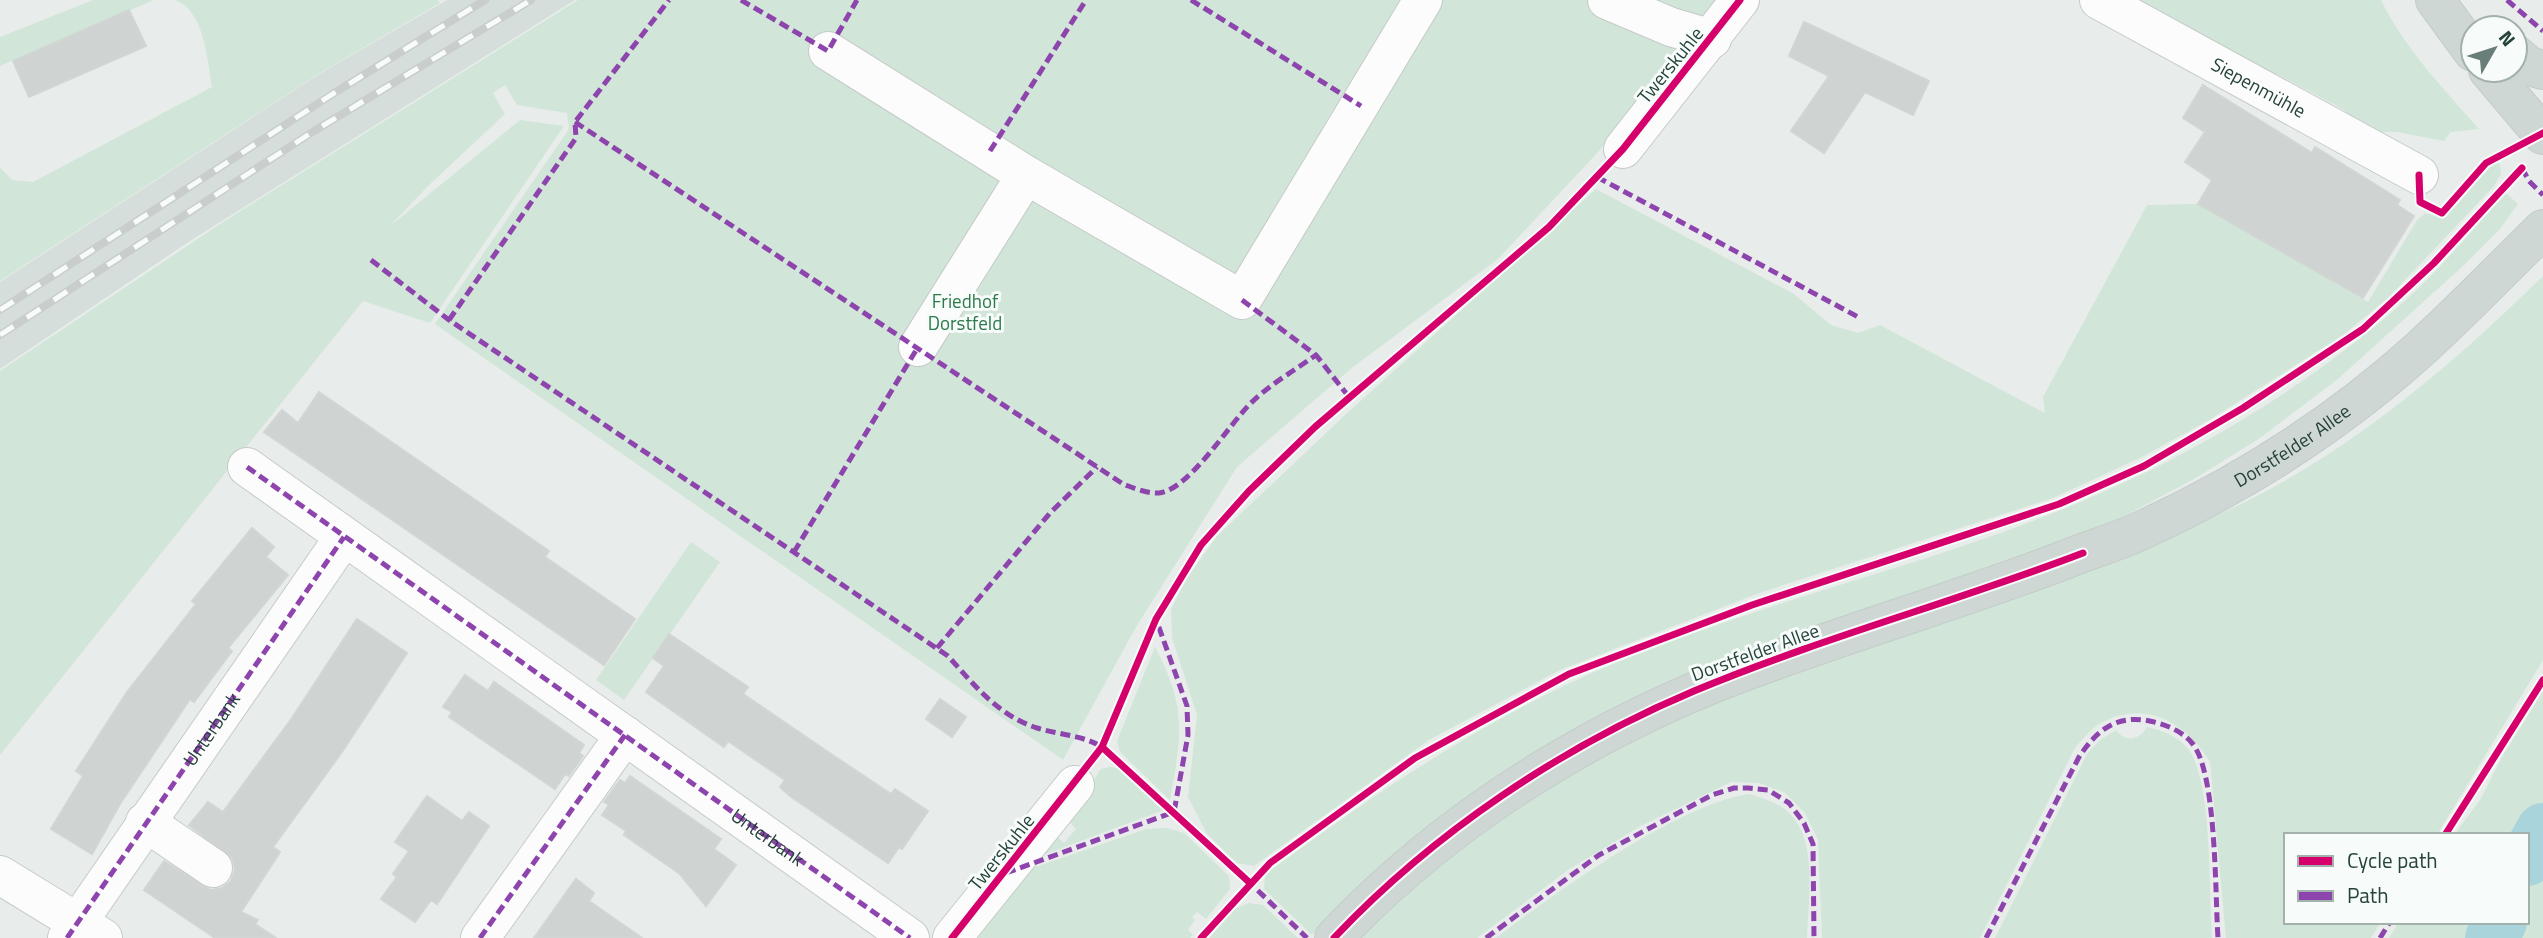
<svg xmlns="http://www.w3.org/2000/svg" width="2543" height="938" font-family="'Titillium Web',sans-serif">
	<rect width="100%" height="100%" fill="#e8edeb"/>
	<polygon fill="#d6dedb" points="447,0 575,0 190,241 0,369 0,282 321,73"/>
	<g fill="#d1e6d8">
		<polygon points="93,0 154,0 0,66 0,37"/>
		<path d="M175,0H438L440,3L320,73L0,281V167L12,180L33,182L212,87C207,60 205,11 175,0Z"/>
		<polygon points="578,0 1717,0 1599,151 1498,259 1353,367 1237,467 1136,627 1063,760 435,324 569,129 567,113 517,105 505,85 493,93 505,114 427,187 390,226 520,120 564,126 430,323 363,301 0,755 0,371 223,222"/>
		<path d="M2132,0H2381C2405,49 2444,89 2479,129L2451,132L2444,141L2397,132H2357L2338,123L2344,110L2277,74L2266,82Z"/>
		<polygon points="2496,163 2500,164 2501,174 2494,186 2388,298 2343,335 2211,419 2140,458 2053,498 1762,592 1560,670 1429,740 1254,866 1237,863 1207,834 1188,797 1197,715 1172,638 1171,609 1187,578 1217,536 1346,414 1596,189 1794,294 1831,325 1858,333 1880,325 2045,413 2043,397 2147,205 2198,204 2368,302 2417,220 2425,213 2443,218 2491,164"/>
		<path d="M2506,193L2518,204L2500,229L2463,266L2338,379L2260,438L2196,478L2117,520L2023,558L1757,649L1372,874L1312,935L1264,889L1265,877L1271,870C1383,788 1491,714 1620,661C1777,596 1946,562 2101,493C2210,445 2319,378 2408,298C2443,266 2474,228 2506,193Z"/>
		<path d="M2543,276V660L2437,835H2286V922H2381L2371,938H2226L2210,762C2186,722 2144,698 2099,724C2090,730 2082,740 2075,748L1980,938H1822L1818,840L1805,813L1785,793L1759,783L1731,782L1639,827L1568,870L1477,938H1355C1398,900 1440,860 1487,827C1556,776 1637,732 1716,699C1888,629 2073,586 2241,504C2355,448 2452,365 2543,276Z"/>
		<polygon points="691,542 720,562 624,700 596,680"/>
		<path d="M1155,647C1187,708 1182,734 1170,800L1120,752L1117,741Z"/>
		<polygon points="2543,691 2543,938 2389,938 2399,922 2527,922 2527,835 2454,835 2480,800 2502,757"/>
		<path d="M2147,727C2164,731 2183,738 2192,755C2212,793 2209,892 2212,938H1995L2087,754L2100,740L2116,730C2125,743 2140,740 2147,727Z"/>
		<polygon points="1110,767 1117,768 1164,810 1035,858 1054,834 1064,843 1076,829 1067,819 1101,769"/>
		<path d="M1749,794C1765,799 1781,803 1792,816C1818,846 1808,902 1807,938H1496C1555,893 1678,804 1749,794Z"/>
		<polygon points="1167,828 1184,833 1229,876 1230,889 1206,919 1197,912 1192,917 1195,920 1188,930 1193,935 1190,938 969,938 1024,871 1146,829"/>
		<polygon points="1249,903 1263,905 1298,938 1209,938 1232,910"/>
	</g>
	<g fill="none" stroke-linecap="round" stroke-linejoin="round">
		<g stroke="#a9d4db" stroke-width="54">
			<polyline points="2527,859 2543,830"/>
			<polyline points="2492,938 2500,922"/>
		</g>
	</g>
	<g fill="#cfd4d2" stroke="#d1d6d4" stroke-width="2">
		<polygon points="129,10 146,46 29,97 13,61"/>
		<polygon points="1804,22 1929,81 1913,115 1865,92 1824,153 1791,131 1829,76 1789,56"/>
		<polygon points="2203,85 2312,153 2315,147 2400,200 2397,205 2414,216 2363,298 2198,204 2212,180 2185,162 2205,132 2183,118"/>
		<polygon points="319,392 549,551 545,557 635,619 604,665 264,432 282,410 298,423"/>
		<polygon points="252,528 274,547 266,557 288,575 228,648 232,651 194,702 190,699 120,804 92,854 51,829 83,776 76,771 127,692 196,604 192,601"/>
		<polygon points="357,619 407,653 342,752 273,847 280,852 241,912 258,920 255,924 276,938 215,938 144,890 164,861 211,890 222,888 231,881 235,869 232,858 189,825 208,802 223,812 292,718"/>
		<polygon points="669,634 748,687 743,694 834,756 891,794 895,789 928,811 902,849 899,847 888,863 790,796 780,787 785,780 728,741 724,747 646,692 664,666 653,658"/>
		<polygon points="465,675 488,691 494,682 584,745 579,753 583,756 569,776 565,774 555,789 449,717 452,712 443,707"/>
		<polygon points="940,699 966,717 952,737 926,719"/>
		<polygon points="630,776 721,839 714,849 736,865 706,906 680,874 624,835 626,831 602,815 609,805 604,802 620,780 625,783"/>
		<polygon points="427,796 462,821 469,812 489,826 437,904 431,900 415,922 381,899 397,877 393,874 409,851 395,842"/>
		<polygon points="576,879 594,893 589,901 642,938 534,938"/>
	</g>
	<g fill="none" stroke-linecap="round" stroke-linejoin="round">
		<g stroke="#c5cac8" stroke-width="40">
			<g id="minor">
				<polyline points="1607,0 1671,27 1712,39"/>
				<path id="s1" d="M2099,0L2419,175"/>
				<polyline points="828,51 1026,175 1242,300 1423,0"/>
				<polyline points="1623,149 1740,0"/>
				<polyline points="918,347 1026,175"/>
				<polyline points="247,467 910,938"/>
				<polyline points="145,822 213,868"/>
				<polyline points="0,875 103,938"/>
				<polyline points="67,938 344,537"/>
				<polyline points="480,938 625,735"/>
				<polyline points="952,938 1075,785"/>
			</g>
		</g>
		<g stroke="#c3ccc9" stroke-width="40">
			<g id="major">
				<polyline points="2435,0 2473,52"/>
				<polyline points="2515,54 2529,66 2543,70"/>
				<polyline points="2488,70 2543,135"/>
				<path id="s2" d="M1334,938C1449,816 1599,724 1757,667C1860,629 1965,598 2067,559C2091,549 2117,542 2140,531C2241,485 2338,423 2420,349C2463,310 2502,269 2543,229"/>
			</g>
		</g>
		<use href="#minor" stroke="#fcfcfc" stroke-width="38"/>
		<use href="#major" stroke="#cfd7d5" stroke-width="38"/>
		<g stroke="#c9cdcc" stroke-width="8">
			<g id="rail">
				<polyline points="0,310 331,95 485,0"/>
				<polyline points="0,335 314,131 531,0"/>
			</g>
		</g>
		<use href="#rail" stroke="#f7fbf9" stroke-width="5" stroke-dasharray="16" stroke-linecap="butt"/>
		<g stroke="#8e44ad" stroke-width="5" stroke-dasharray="10 5" stroke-linecap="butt">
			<polyline points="741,0 828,51 857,0"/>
			<polyline points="1191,0 1361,106"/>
			<polyline points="2507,0 2543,31"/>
			<path d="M575,122L1123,484C1134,488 1147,494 1159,493C1189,490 1230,423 1251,403C1269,385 1295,370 1316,355"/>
			<polyline points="990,151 1086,0"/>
			<polyline points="2522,168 2529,181 2543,195"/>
			<polyline points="1597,177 1860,318"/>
			<path d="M371,260L449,320L948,656C974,685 999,716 1037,728C1060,735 1085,735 1105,749"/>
			<polyline points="1242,300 1316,355 1349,397"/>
			<polyline points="449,320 576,138 575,122 669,0"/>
			<path id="s3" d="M247,467L910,938"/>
			<polyline points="794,552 918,347"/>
			<polyline points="937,648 1050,513 1097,467"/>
			<polyline points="1006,873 1174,812 1188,735 1187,706 1156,619"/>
			<polyline points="1247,880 1307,938"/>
			<path id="s4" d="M67,938L344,537"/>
			<polyline points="480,938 625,735"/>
			<polyline points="1486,938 1599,855 1712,795 1734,788 1748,788 1768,790 1789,803 1804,823 1813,844 1814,938"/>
			<path d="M1986,938L2079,757C2095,733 2113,716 2144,720C2162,723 2180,729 2192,743C2217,772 2215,896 2218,938"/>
			<polyline points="2380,938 2390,922"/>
		</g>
		<g stroke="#f7fbf9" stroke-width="11">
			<g id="cycleway">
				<polyline points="2419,175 2420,202 2442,213 2486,163 2543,133"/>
				<polyline points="1102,747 1250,883"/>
				<polyline points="2445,835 2543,680"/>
				<polyline points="952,938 1102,747 1156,619 1201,545 1249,491 1315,427 1549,227 1623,149 1740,0"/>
				<polyline points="1201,938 1270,863 1415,758 1569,674 1752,605 2059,504 2144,466 2243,408 2363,329 2434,263 2522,168"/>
				<path d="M1334,938C1433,833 1561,747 1694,691C1821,638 1955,602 2083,553"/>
			</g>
		</g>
		<use href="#cycleway" stroke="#d6006c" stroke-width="7"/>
	</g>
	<g text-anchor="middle" stroke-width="6" stroke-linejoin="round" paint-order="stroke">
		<g font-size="19" fill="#24423a" stroke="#f7fbf9">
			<text transform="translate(1670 65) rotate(-51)" y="7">Twerskuhle</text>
			<text dy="7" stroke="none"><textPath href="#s1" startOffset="182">Siepenmühle</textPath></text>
			<text dy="7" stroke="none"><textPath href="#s2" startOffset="1088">Dorstfelder Allee</textPath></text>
			<text transform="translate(1755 652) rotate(-20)" y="7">Dorstfelder Allee</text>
			<text dy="7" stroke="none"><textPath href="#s4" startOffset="254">Unterbank</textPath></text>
			<text dy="7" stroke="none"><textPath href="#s3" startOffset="639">Unterbank</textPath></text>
			<text transform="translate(1001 852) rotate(-51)" y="7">Twerskuhle</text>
		</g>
		<g font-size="19" fill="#2d7a4b" stroke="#f7fbf9">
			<text x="965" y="308">Friedhof<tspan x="965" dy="22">Dorstfeld</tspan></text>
		</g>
	</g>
	<rect x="2284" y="833" width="245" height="91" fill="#f7fbf9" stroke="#a3b1ad" stroke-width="2"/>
	<rect x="2298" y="856" width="35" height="10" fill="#d6006c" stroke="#a3b1ad" stroke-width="2"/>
	<text x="2347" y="868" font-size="21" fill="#24423a">Cycle path</text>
	<rect x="2298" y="891" width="35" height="10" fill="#8e44ad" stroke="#a3b1ad" stroke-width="2"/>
	<text x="2347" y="903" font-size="21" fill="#24423a">Path</text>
	<g transform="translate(2494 49) rotate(51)"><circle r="33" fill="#f7fbf9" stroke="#a3b1ad" stroke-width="2"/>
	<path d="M0-5L12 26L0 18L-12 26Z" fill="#697e78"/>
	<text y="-10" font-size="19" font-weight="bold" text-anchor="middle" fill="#24423a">N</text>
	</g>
</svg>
